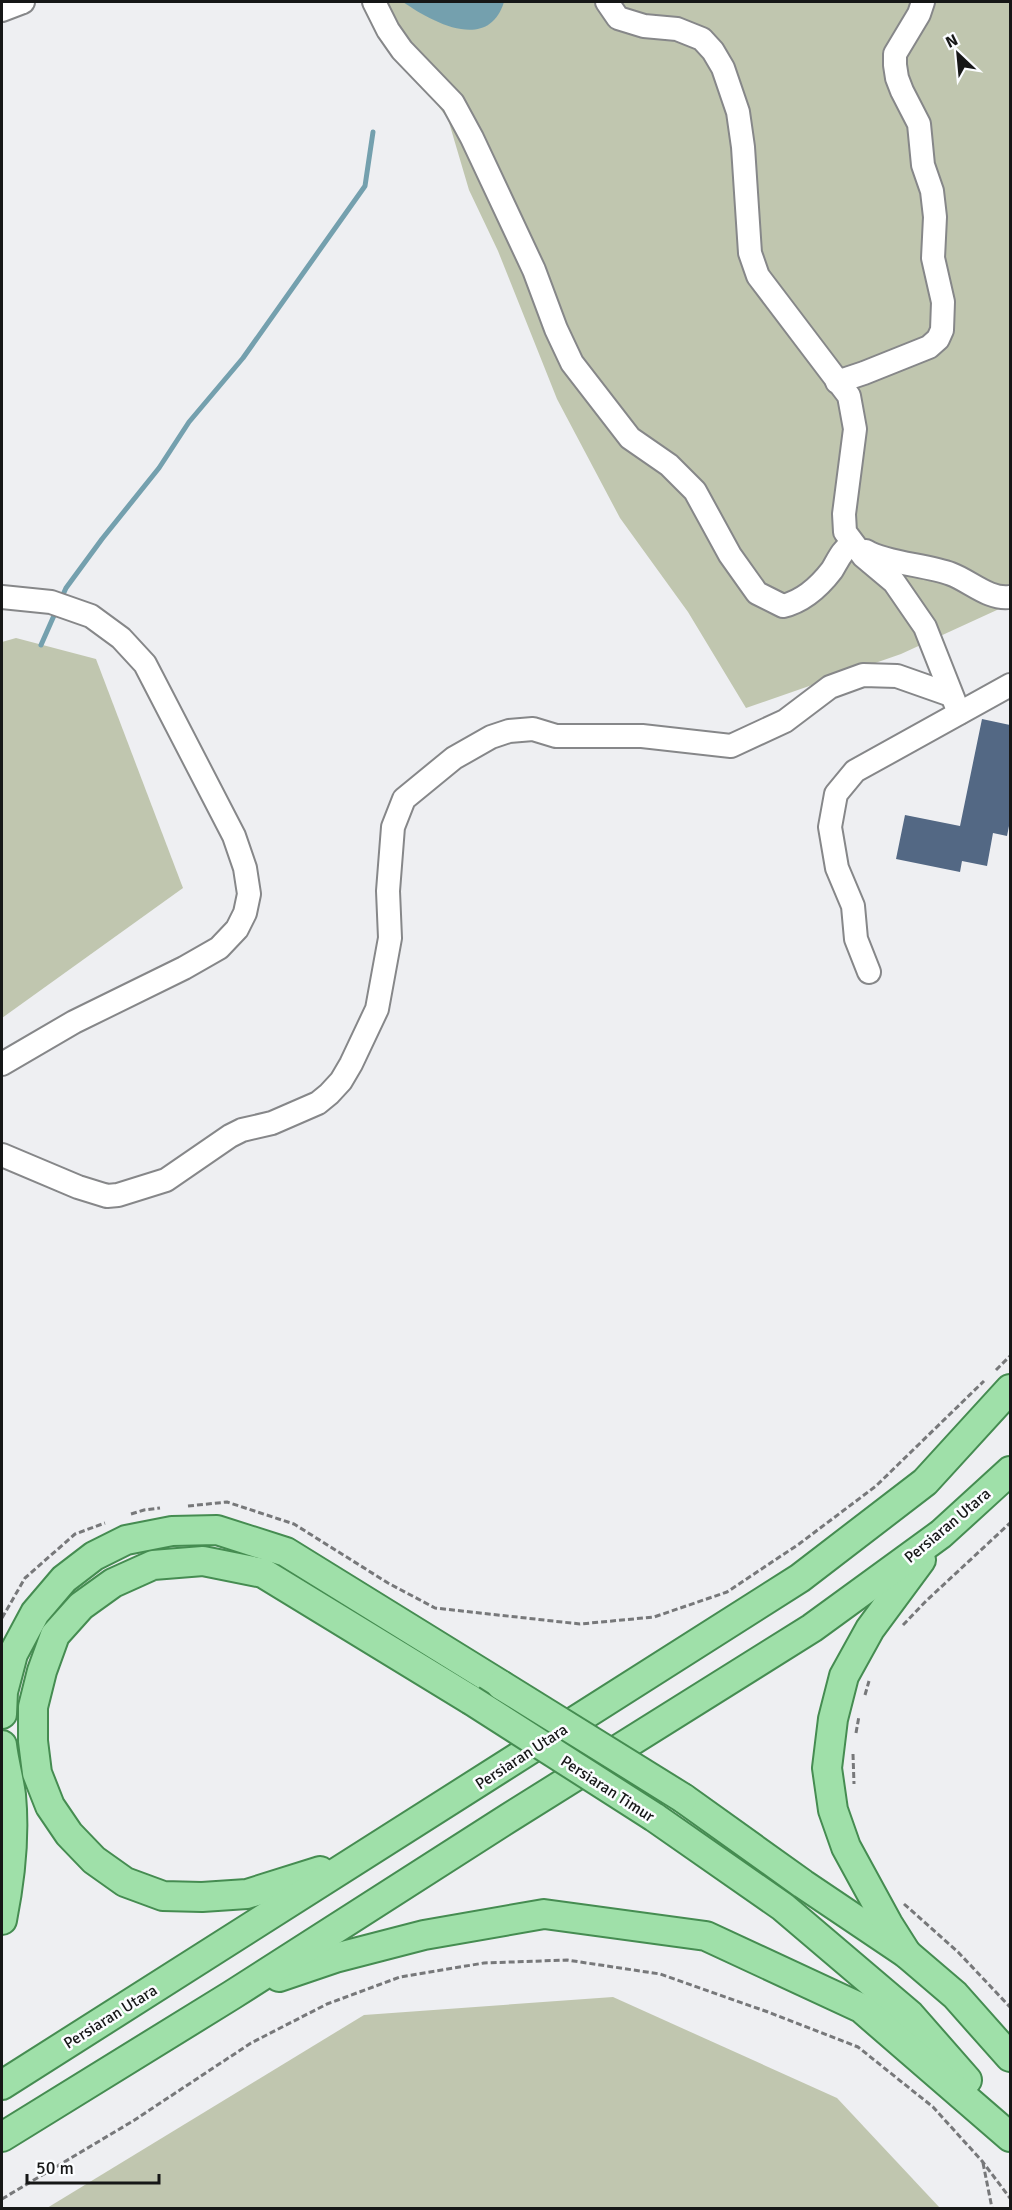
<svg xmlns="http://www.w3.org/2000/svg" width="1012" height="2210" font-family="Signika,sans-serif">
	<rect width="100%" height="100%" fill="#eeeff2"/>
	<g fill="#c0c6af">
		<polygon points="371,2 1010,2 1010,604 901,654 746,708 688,612 620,518 557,399 498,251 469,190 448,119 404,61"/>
		<polygon points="16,638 96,659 183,888 2,1018 2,642"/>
		<polygon points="613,1997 837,2098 940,2208 47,2208 364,2015"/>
	</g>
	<path fill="#74a0ae" d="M403,2H504C488,53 432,22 403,2Z"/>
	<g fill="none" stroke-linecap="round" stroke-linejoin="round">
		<g stroke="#74a0ae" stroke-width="5">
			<polyline points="61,599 66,588 102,539 159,468 189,422 243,358 365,186 373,132"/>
			<polyline points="41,645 56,611"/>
		</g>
	</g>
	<polygon fill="#536884" points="982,719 1010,725 1010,821 1007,836 993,833 987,866 962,861 960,872 896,859 905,815 960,826"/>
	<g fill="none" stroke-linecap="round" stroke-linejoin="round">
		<g stroke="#868789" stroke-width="26">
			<g id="minor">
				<path d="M374,2L388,30L402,50L453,103L472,138L534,270L556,329L572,363L630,438L669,465L695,491L730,555L757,593L783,606C804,601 819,587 832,570C838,560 842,550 852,543"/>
				<polyline points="607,2 618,18 644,26 677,29 702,39 713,51 723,68 738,112 743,147 750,253 758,276 849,396 855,429 844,514 845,532 863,556 894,582 925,627 959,713"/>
				<polyline points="2,10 23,2"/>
				<polyline points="837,382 864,373 929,347 938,339 942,330 943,302 933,258 935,217 932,191 923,165 919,124 902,91 897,78 895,65 895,54 919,14 923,2"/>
				<path d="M866,551C885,563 927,565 951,574C970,581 989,600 1010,597"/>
				<polyline points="2,597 51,602 91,616 121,638 145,664 234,836 245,868 249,894 245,913 237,929 219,948 184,968 74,1022 2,1064"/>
				<polyline points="869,972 856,939 853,906 837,868 830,827 836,794 855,771 1010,685"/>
				<polyline points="2,1155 78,1187 107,1196 118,1195 166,1180 230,1136 242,1130 272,1123 318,1103 329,1094 341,1081 351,1064 377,1009 390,938 388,891 393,827 404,799 454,758 491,737 509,731 533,729 556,736 642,736 731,746 785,721 830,687 863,675 897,676 951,695"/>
			</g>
		</g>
		<g stroke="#458c51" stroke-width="32">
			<g id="major">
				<polyline points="2,1714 3,1692 13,1654 35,1613 64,1579 94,1556 126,1540 172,1531 217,1530 286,1552 501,1685"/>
				<path d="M2,1745C4,1762 9,1779 11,1795C15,1837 10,1880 2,1920"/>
				<polyline points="683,1798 803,1884 907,1954 955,1995 1010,2057"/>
				<polyline points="654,1817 783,1907 910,2015 967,2080"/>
				<polyline points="320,1871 247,1894 202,1897 163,1896 125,1882 94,1860 69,1834 50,1806 37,1773 33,1741 33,1707 42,1671 55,1635 81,1606 113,1583 153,1565 203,1561 263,1573 471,1700"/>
				<polyline points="907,1954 888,1924 846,1847 833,1810 827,1768 833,1719 844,1676 870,1629 921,1560"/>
				<polyline points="279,1977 335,1958 424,1935 544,1914 706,1936 861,2008 1010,2137"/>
				<polyline points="2,2085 800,1578 925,1482 1010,1389"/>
				<polyline points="2,2137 232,1995 507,1819 812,1628 941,1534 1010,1471"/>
			</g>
		</g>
		<g stroke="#77787a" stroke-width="3" stroke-dasharray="6 3" stroke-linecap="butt">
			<polyline points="996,1370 1010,1356"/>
			<polyline points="188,1506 227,1502 294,1524 388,1583 435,1608 580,1624 654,1617 727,1592 799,1544 876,1486 984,1381"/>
			<polyline points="131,1514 144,1510 160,1508"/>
			<polyline points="2,1618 25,1578 75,1534 105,1523"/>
			<polyline points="903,1625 926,1601 1010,1523"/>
			<polyline points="865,1695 869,1681"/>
			<polyline points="856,1733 859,1716"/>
			<polyline points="853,1754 854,1784"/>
			<polyline points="904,1904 958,1952 1010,2007"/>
			<polyline points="983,2163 992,2208"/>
			<polyline points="2,2199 133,2121 251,2043 327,2004 400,1977 484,1963 567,1960 660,1974 768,2012 858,2047 933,2107 982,2161 1010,2198"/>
		</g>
		<use href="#minor" stroke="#fff" stroke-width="22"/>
		<use href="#major" stroke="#9fe0a9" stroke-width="28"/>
		<g stroke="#458c51" stroke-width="32" stroke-linecap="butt">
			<g id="major-bridge">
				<polyline points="501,1685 683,1798"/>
				<polyline points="471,1700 654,1817"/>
			</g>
		</g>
		<use href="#major-bridge" stroke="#9fe0a9" stroke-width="28"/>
	</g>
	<g text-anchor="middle" stroke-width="5" stroke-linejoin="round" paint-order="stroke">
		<g font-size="16" fill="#161717" stroke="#fbfdff">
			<text transform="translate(947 1525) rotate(-40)" y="6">Persiaran Utara</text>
			<text transform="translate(521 1756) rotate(-33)" y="6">Persiaran Utara</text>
			<text transform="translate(608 1788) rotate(33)" y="6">Persiaran Timur</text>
			<text transform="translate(110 2016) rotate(-32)" y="6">Persiaran Utara</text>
		</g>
	</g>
	<rect width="1012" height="2210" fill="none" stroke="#161717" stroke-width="6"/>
	<g transform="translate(958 54) rotate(334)" stroke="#fbfdff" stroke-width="4.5" paint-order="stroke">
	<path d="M0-4.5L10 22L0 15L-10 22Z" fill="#161717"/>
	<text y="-9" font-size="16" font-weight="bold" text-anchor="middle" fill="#161717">N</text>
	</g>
	<path d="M27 2174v9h132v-9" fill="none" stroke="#161717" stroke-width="3"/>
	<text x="36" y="2174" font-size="18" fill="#161717" stroke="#fbfdff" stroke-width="4.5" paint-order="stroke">50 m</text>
</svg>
